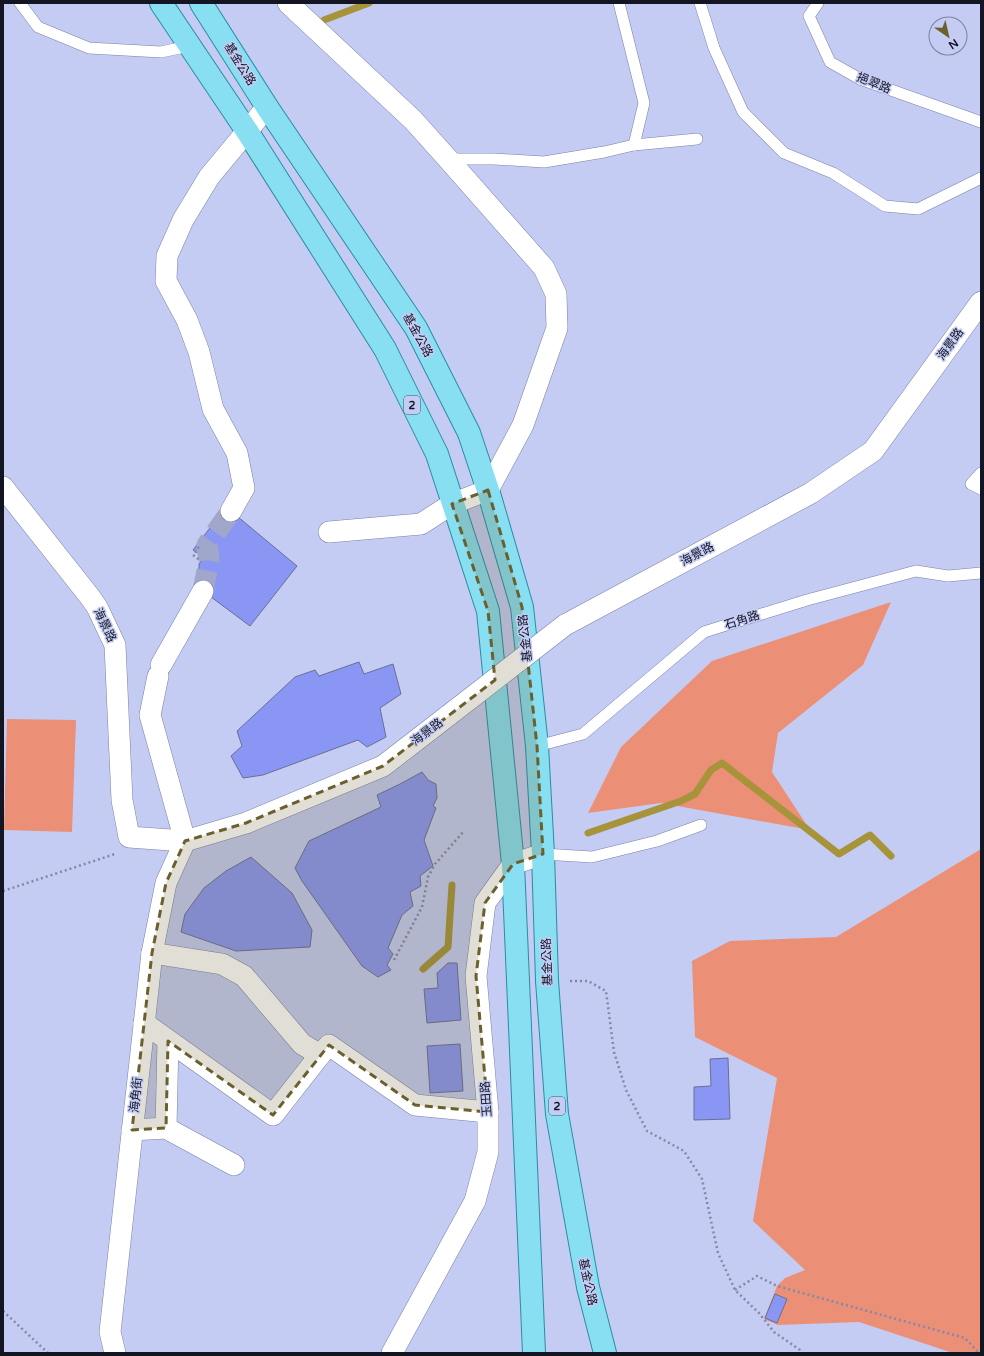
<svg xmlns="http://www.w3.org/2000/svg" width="984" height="1356" font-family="'Varela Round','Noto Sans TC',sans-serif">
	<rect width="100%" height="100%" fill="#c5ccf4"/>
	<g fill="#eb9076">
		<polygon points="891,602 863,665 778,733 772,772 810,830 661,803 588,813 621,747 712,661"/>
		<polygon points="7,719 76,720 72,832 4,830"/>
		<polygon points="981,849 981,1353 953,1353 859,1322 778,1325 764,1319 777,1286 785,1278 805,1270 753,1221 777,1078 695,1037 692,961 730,941 836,937"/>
	</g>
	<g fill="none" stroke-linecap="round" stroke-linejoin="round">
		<g stroke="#a6933a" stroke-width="7">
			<polyline points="324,20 369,3"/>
			<polyline points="588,833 681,801 695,794 711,770 722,763 839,854 870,835 891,856"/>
			<polyline points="423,969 448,947 452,885"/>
		</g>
	</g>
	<g fill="#8a96f4" stroke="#696f93">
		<polygon points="226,507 297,566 250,626 199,588 199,564 204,557 193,550"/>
		<polygon points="359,662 364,674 393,664 401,694 380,708 386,737 367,747 358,740 263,775 243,778 231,756 242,746 237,731 295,677 315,670 319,676"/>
		<polygon points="422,772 428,780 436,784 437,798 433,806 436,808 424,840 433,866 420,876 421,886 410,892 413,906 402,915 388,948 393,954 387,965 391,970 378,977 362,966 302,881 295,868 309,841 381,807 377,795 400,784"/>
		<polygon points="251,857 292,893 312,930 310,947 236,951 181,932 185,914 204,888 226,871"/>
		<polygon points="448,963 457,963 461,1020 427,1023 424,989 438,988 437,973"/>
		<polygon points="460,1044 463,1091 430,1093 427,1046"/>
		<polygon points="728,1058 730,1119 694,1120 694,1087 711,1086 710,1059"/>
		<polygon points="775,1294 787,1299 777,1323 765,1318"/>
	</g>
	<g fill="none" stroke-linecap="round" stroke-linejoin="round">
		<polyline stroke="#a1a7ca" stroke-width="21" stroke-dasharray="21 10" stroke-linecap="butt" points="203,591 209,560 207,545 231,511"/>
		<g stroke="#7b81a5" stroke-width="12">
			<g id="lane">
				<polyline points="20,3 38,27 89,48 161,52 189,46"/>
				<polyline points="619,3 644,103 634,145"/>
				<polyline points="700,3 714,48 743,112 784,153 833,173 885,206 918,209 981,178"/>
				<polyline points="818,3 809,16 830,62 860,79 981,122"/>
				<polyline points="448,159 494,159 544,162 604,152 634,145 697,139"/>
				<polyline points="981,473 971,484 981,489"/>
				<polyline points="537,746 583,734 704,632 807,600 916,571 948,576 981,573"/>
				<polyline points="543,854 592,857 657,841 701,825"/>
			</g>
		</g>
		<g stroke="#7b81a5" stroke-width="22">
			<g id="street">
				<polyline points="288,3 413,120 448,159 544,268 556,294 557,328 523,425 488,490 452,504 421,524 329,532"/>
				<polyline points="3,487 90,597 97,607 115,645 122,800 129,837 185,841 246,823 383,766 449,715"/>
				<polyline points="231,511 244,488 237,453 213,409 199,352 187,320 166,281 167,256 183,220 209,177 267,107"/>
				<polyline points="565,625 811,493 873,451 981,302"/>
				<polyline points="161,665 203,591"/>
				<polyline points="152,953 222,964 244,976 302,1044 320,1055 329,1045 415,1105 488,1112"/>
				<polyline points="144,1023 273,1115 320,1055"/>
				<polyline points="166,1128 168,1041"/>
				<polyline points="132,1130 166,1128 234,1165"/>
				<polyline points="115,1353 110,1332 152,953 166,883 185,841 150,715 158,676"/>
				<polyline points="392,1353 475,1201 488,1152 488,1112 476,976 485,903 513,864 543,854"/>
			</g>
		</g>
		<g stroke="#2c8ba4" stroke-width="24">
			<g id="primary">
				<polyline points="161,3 247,131 385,349 437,454 488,611 513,864 534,1353"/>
				<polyline points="201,3 267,107 416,328 469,433 488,490 522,607 537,746 543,854 547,981 557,1114 588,1287 605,1353"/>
			</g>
		</g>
		<g stroke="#8388a6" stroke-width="2.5" stroke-dasharray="2 3" stroke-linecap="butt">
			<polyline points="199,547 193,555 201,561"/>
			<polyline points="3,891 115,854"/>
			<polyline points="394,960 422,907 428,877 435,864 464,831"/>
			<polyline points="570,981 588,981 606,991 614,1052 626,1090 647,1131 684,1151 702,1179 718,1253 735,1290 759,1313 774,1332 800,1350 801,1353"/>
			<polyline points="735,1290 757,1276 777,1286 965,1338 979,1353"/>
			<polyline points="3,1311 48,1353"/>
		</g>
		<use href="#lane" stroke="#fff" stroke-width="11"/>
		<use href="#street" stroke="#fff" stroke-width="21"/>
		<use href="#primary" stroke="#88dff2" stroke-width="22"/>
		<g stroke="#7b81a5" stroke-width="22" stroke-linecap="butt">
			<polyline id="street-bridge" points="449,715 565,625"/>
		</g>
		<use href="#street-bridge" stroke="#fff" stroke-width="21"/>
	</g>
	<path fill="#6b602d" fill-opacity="0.2" stroke="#6b602d" stroke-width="3" stroke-dasharray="8 5" stroke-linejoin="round" d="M488,490L522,607L537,746L543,854L513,864L485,903L476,976L488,1112L415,1105L329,1045L273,1115L168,1041L166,1128L132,1130L152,953L166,883L185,841L246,823L383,766L495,680L488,611L452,504Z"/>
	<g text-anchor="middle" stroke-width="3" stroke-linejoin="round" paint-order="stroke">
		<g fill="#c5ccf4" stroke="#484c62" stroke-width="1">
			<rect x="404" y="396" width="16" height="18" rx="3"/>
			<rect x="549" y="1097" width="16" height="18" rx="3"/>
		</g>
		<g font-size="11" font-weight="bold" fill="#131523">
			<text x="412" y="409">2</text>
			<text x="557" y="1110">2</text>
		</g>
		<g font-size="12" fill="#131523" stroke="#c5ccf4">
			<text transform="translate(240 64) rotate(58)" y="4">基金公路</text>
			<text transform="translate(874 83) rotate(22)" y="4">挹翠路</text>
			<text transform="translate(418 335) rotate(61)" y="4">基金公路</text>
			<text transform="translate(950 344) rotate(-54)" y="4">海景路</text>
			<text transform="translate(697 554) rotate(-28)" y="4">海景路</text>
			<text transform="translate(742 620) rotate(-18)" y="4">石角路</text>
			<text transform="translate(105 625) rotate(64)" y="4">海景路</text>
			<text transform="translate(525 638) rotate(-96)" y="4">基金公路</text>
			<text transform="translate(427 732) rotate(-37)" y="4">海景路</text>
			<text transform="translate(547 962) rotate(-92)" y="4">基金公路</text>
			<text transform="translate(136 1095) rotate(-84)" y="4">海角街</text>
			<text transform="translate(486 1099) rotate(-94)" y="4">玉田路</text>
			<text transform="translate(588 1282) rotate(78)" y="4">基金公路</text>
		</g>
	</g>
	<rect width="984" height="1356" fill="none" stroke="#131523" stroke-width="8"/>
	<g transform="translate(948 36) rotate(146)"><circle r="19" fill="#c5ccf4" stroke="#7e83a0"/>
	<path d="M0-3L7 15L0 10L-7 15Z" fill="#6b602d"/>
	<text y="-6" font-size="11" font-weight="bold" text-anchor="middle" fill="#131523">N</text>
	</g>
</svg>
